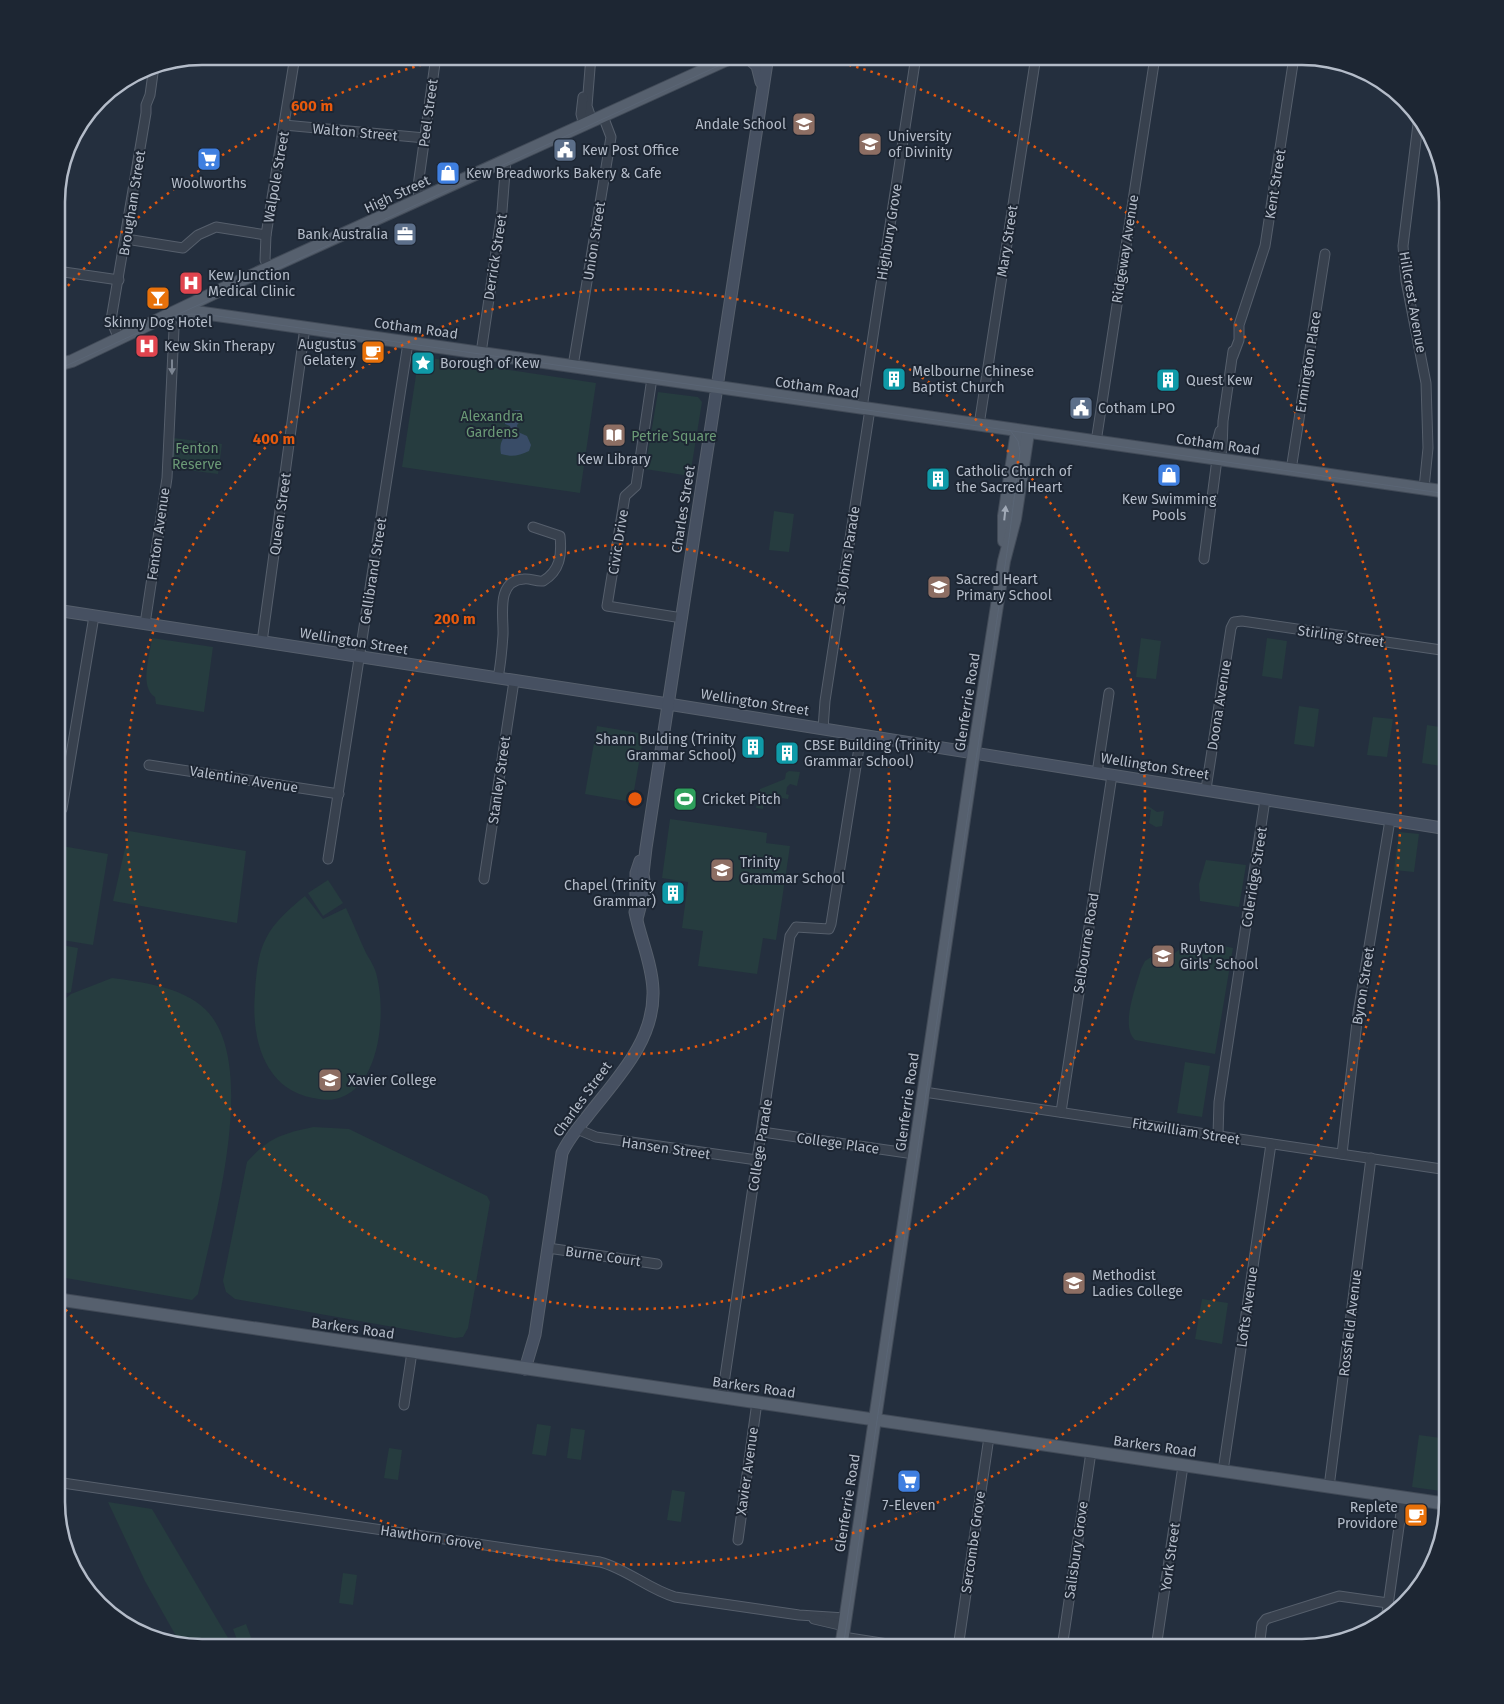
<svg xmlns="http://www.w3.org/2000/svg" width="1504" height="1704" font-family="'Fira Sans',sans-serif">
	<rect width="100%" height="100%" fill="#242f3e"/>
	<g fill="#263c3f">
		<polygon points="424,357 596,383 580,493 402,467 418,362"/>
		<polygon points="658,392 698,397 702,402 690,476 645,469"/>
		<polygon points="173,438 222,444 218,474 172,468"/>
		<polygon points="774,511 794,514 789,552 769,550"/>
		<path d="M152,638L213,647L204,712L156,704L155,697C139,687 150,655 152,638Z"/>
		<polygon points="1141,638 1161,641 1156,679 1136,677"/>
		<polygon points="1267,638 1287,641 1282,679 1262,676"/>
		<polygon points="1299,706 1319,709 1314,747 1294,744"/>
		<polygon points="1373,717 1393,719 1387,757 1367,755"/>
		<polygon points="1427,725 1447,728 1441,766 1422,763"/>
		<polygon points="597,726 644,734 632,802 585,794"/>
		<polygon points="789,771 800,772 797,786 790,784 787,787 786,794 789,795 788,799 782,798 781,801 764,799 763,809 756,808 760,789 785,779 786,773"/>
		<polygon points="1148,806 1157,812 1164,811 1162,826 1156,827 1149,823 1151,810 1144,808"/>
		<polygon points="670,819 767,833 766,843 790,846 776,940 763,938 757,974 698,966 703,931 682,928 688,882 662,878"/>
		<polygon points="129,831 246,851 237,923 113,901"/>
		<polygon points="1399,832 1419,834 1414,872 1394,870"/>
		<polygon points="56,845 108,854 93,945 56,939"/>
		<polygon points="1206,860 1246,865 1239,907 1200,901 1199,884"/>
		<polygon points="328,880 343,903 323,916 308,893"/>
		<path d="M305,896L323,919L346,908C353,923 359,938 366,953C370,960 376,969 377,977C386,1012 381,1090 335,1099C328,1101 319,1099 313,1098C263,1089 251,1036 255,993C258,942 266,928 305,896Z"/>
		<path d="M1210,943L1233,948L1215,1054L1135,1040C1120,1026 1136,987 1141,969L1145,961L1156,954L1171,956L1180,949L1197,950L1205,944L1209,946Z"/>
		<polygon points="56,944 78,948 71,992 68,993 56,991"/>
		<path d="M112,978C142,982 182,987 205,1009C261,1063 212,1227 198,1294L192,1300L60,1277L56,1272V1006L71,994Z"/>
		<polygon points="1185,1062 1210,1066 1202,1117 1177,1113"/>
		<path d="M313,1127L349,1129L487,1196L490,1202L468,1328L463,1337L455,1338L235,1299L226,1292L223,1281L247,1162C269,1137 282,1134 313,1127Z"/>
		<polygon points="1202,1299 1228,1303 1222,1344 1195,1339"/>
		<polygon points="537,1424 551,1426 546,1456 532,1454"/>
		<polygon points="571,1428 585,1430 581,1460 567,1458"/>
		<polygon points="1419,1435 1448,1439 1448,1492 1412,1487"/>
		<polygon points="389,1448 402,1450 398,1480 384,1478"/>
		<polygon points="672,1490 685,1492 681,1522 667,1520"/>
		<polygon points="108,1502 152,1509 234,1648 202,1648 180,1643 145,1581"/>
		<polygon points="343,1573 357,1575 353,1605 339,1603"/>
		<polygon points="246,1624 255,1648 240,1648 233,1629"/>
	</g>
	<path fill="#394c67" d="M516,410H520L524,417L517,425L518,432L527,436L531,445L529,451C519,456 511,457 501,454C499,444 502,437 511,432L510,426L505,424L504,413Z"/>
	<g fill="none" stroke-linecap="round" stroke-linejoin="round">
		<g stroke="#565f6c" stroke-width="11">
			<g id="street">
				<polyline points="591,56 587,106 592,121"/>
				<polyline points="583,97 581,114 584,125"/>
				<polyline points="1419,116 1403,246 1406,281 1426,383 1428,448 1424,488"/>
				<polyline points="284,125 425,138"/>
				<polyline points="419,200 418,186 436,56"/>
				<polyline points="126,239 183,248 198,235 216,227 266,235"/>
				<polyline points="269,268 265,260 266,235 295,56"/>
				<polyline points="57,271 119,280"/>
				<polyline points="119,339 111,320 146,113 146,105 150,95 154,66"/>
				<polyline points="481,353 502,211 506,160"/>
				<polyline points="1233,356 1239,340 1239,325 1265,246 1294,57"/>
				<polyline points="573,366 611,137 603,116"/>
				<polyline points="652,378 636,486 625,496 607,606 682,618"/>
				<polyline points="862,408 916,56"/>
				<polyline points="979,425 1036,56"/>
				<polyline points="1096,442 1155,57"/>
				<polyline points="1217,459 1215,450 1220,431"/>
				<polyline points="1291,470 1325,254"/>
				<polyline points="1204,559 1217,459 1222,450 1223,421 1233,351"/>
				<polyline points="145,624 167,478 174,329 168,316"/>
				<polyline points="262,642 305,327"/>
				<path d="M498,678C501,663 502,650 503,635C504,618 495,580 524,579C530,578 536,582 543,581C560,571 562,555 560,536L533,527"/>
				<polyline points="823,729 825,701 870,409"/>
				<polyline points="149,765 339,794"/>
				<polyline points="1097,773 1109,693"/>
				<polyline points="1206,789 1231,628 1234,622 1242,621 1448,651"/>
				<polyline points="62,809 94,616"/>
				<polyline points="328,859 408,343"/>
				<polyline points="484,879 514,681"/>
				<polyline points="924,1092 1448,1170"/>
				<polyline points="1061,1112 1112,775"/>
				<polyline points="577,1129 596,1137 757,1160"/>
				<polyline points="762,1132 914,1154"/>
				<polyline points="1218,1135 1219,1102 1265,800"/>
				<polyline points="1342,1154 1358,1013 1390,820"/>
				<polyline points="1443,1169 1448,1140"/>
				<polyline points="548,1248 657,1264"/>
				<polyline points="722,1397 790,936 796,927 829,929 831,924 861,735"/>
				<polyline points="404,1405 412,1352"/>
				<polyline points="1223,1471 1271,1144"/>
				<path d="M56,1482L600,1562C627,1569 648,1589 675,1597L799,1615L845,1618"/>
				<polyline points="1329,1487 1371,1158"/>
				<polyline points="738,1540 757,1402"/>
				<polyline points="814,1619 844,1626"/>
				<polyline points="1386,1620 1403,1498"/>
				<polyline points="843,1637 913,1648"/>
				<polyline points="958,1648 989,1437"/>
				<polyline points="1062,1648 1091,1452"/>
				<polyline points="1156,1648 1183,1466"/>
				<polyline points="1259,1648 1262,1624 1266,1619 1339,1596 1388,1603"/>
			</g>
		</g>
		<g stroke="#565f6c" stroke-width="13">
			<g id="secondary">
				<polyline points="746,56 757,66 761,82"/>
				<polyline points="56,610 668,704 1448,829"/>
				<polyline points="636,896 636,873 640,861"/>
				<polyline points="637,919 645,888 643,874 646,848 768,56"/>
				<path d="M525,1369L535,1335L562,1153C568,1140 577,1129 586,1118C615,1080 655,1042 653,990C652,963 640,938 635,912"/>
			</g>
		</g>
		<g stroke="#414a57" stroke-width="14">
			<g id="primary">
				<polyline points="182,310 1448,492"/>
				<polyline points="57,365 72,361 231,285 735,56"/>
				<polyline points="1004,541 1004,516 1017,431"/>
				<polyline points="56,1299 1447,1504"/>
				<polyline points="841,1648 974,752 1004,561 1015,519 1028,433"/>
			</g>
		</g>
		<use href="#street" stroke="#38414e" stroke-width="9"/>
		<use href="#secondary" stroke="#465061" stroke-width="11"/>
		<use href="#primary" stroke="#56606e" stroke-width="12"/>
		<g stroke="#5a6575" stroke-width="1">
			<polyline points="164,320 191,314 217,316 1448,494"/>
			<polyline points="57,370 740,56"/>
			<polyline points="843,1648 1009,539 1020,451 1018,441 1010,430"/>
		</g>
	</g>
	<defs><path id="oneway-solid" d="M-6-.8H1V-3.2L6.5 0L1 3.2V.8H-6Z" transform="scale(1.25)"/></defs>
	<use fill="#7c8592" href="#oneway-solid" transform="translate(172 367) rotate(90)"/>
	<use fill="#a1aab7" href="#oneway-solid" transform="translate(1005 513) rotate(-84)"/>
	<g fill="none" stroke="#e8590c" stroke-width="2.5" stroke-dasharray="2.5 5">
		<circle cx="635" cy="799" r="255"/>
		<circle cx="635" cy="799" r="510"/>
		<path d="M58 297A765 765 0 0 1 450 57M820 57A765 765 0 1 1 58 1301"/>
	</g>
	<defs>
		<g id="school-square" transform="scale(1.25)"><rect x="-9" y="-9" width="18" height="18" rx="4" fill="#8d6e63" stroke="#1d2633"/><path d="M0-5L7-2L0 1L-7-2ZM-4 1L0 2.5L4 1V4Q0 6-4 4Z" fill="#fff"/></g>
		<g id="university-square" transform="scale(1.25)"><rect x="-9" y="-9" width="18" height="18" rx="4" fill="#8d6e63" stroke="#1d2633"/><path d="M0-5L7-2L0 1L-7-2ZM-4 1L0 2.5L4 1V4Q0 6-4 4Z" fill="#fff"/></g>
		<g id="civic-square" transform="scale(1.25)"><rect x="-9" y="-9" width="18" height="18" rx="4" fill="#5c6f8a" stroke="#1d2633"/><path d="M-.6-6.5H3V-4.5H.6V-3L4-1V1h2V6H-6V1h2V-1L-.6-3ZM-1.2 2.5V6h2.4V2.5Z" fill="#fff"/></g>
		<g id="supermarket-square" transform="scale(1.25)"><rect x="-9" y="-9" width="18" height="18" rx="4" fill="#3f7fe0" stroke="#1d2633"/><path d="M-6-5.5h2.5l.6 2H6L4.5 2H-2.5L-4.4-4H-6ZM-1.5 3.2a1.3 1.3 0 1 0 .1 0ZM3 3.2a1.3 1.3 0 1 0 .1 0Z" fill="#fff"/></g>
		<g id="shop-square" transform="scale(1.25)"><rect x="-9" y="-9" width="18" height="18" rx="4" fill="#3f7fe0" stroke="#1d2633"/><path d="M-5-2.5h2.3a2.7 3.5 0 0 1 5.4 0H5L5.5 6h-11ZM-1.5-2.5h3a1.5 2.3 0 0 0-3 0Z" fill="#fff"/></g>
		<g id="office-square" transform="scale(1.25)"><rect x="-9" y="-9" width="18" height="18" rx="4" fill="#5c6f8a" stroke="#1d2633"/><path d="M-6-3h4V-5.5h4V-3h4V5H-6ZM-1-4.5V-3h2v-1.5ZM-6 0V1H6V0Z" fill="#fff"/></g>
		<g id="hospital-square" transform="scale(1.25)"><rect x="-9" y="-9" width="18" height="18" rx="4" fill="#e0444e" stroke="#1d2633"/><path d="M-5-5h3v3.5h4V-5h3V5h-3V1.5h-4V5h-3Z" fill="#fff"/></g>
		<g id="bar-square" transform="scale(1.25)"><rect x="-9" y="-9" width="18" height="18" rx="4" fill="#e8710a" stroke="#1d2633"/><path d="M-6-5H6L.8 .8V4.5H3.5V6h-7V4.5H-.8V.8Z" fill="#fff"/></g>
		<g id="cafe-square" transform="scale(1.25)"><rect x="-9" y="-9" width="18" height="18" rx="4" fill="#e8710a" stroke="#1d2633"/><path d="M-5.5-4.5H6V0H3Q3 3.5 0 3.5H-2.5Q-5.5 3.5-5.5 0ZM3-3.2v2h1.7v-2ZM-6 4.5H4V6H-6Z" fill="#fff"/></g>
		<g id="sight-square" transform="scale(1.25)"><rect x="-9" y="-9" width="18" height="18" rx="4" fill="#0f9aa8" stroke="#1d2633"/><path d="M0-6L1.8-2.2L6-1.7L2.9 1.2L3.7 5.4L0 3.3L-3.7 5.4L-2.9 1.2L-6-1.7L-1.8-2.2Z" fill="#fff"/></g>
		<g id="building-square" transform="scale(1.25)"><rect x="-9" y="-9" width="18" height="18" rx="4" fill="#0f9aa8" stroke="#1d2633"/><path d="M-4-6H4V6H1V3H-1V6H-4ZM-2.5-4.3h1.7v1.8h-1.7ZM.8-4.3h1.7v1.8H.8ZM-2.5-1h1.7V.8h-1.7ZM.8-1h1.7V.8H.8Z" fill="#fff"/></g>
		<g id="library-square" transform="scale(1.25)"><rect x="-9" y="-9" width="18" height="18" rx="4" fill="#8d6e63" stroke="#1d2633"/><path d="M-6-4Q-3-5.5-.7-3.5V5Q-3 3-6 4ZM6-4Q3-5.5 .7-3.5V5Q3 3 6 4Z" fill="#fff"/></g>
		<g id="stadium-square" transform="scale(1.25)"><rect x="-9" y="-9" width="18" height="18" rx="4" fill="#2e9e5b" stroke="#1d2633"/><path d="M0-5a6.5 5 0 1 0 0 10a6.5 5 0 1 0 0-10ZM-3.5-1.8h7v3.6h-7Z" fill="#fff"/></g>
	</defs>
	<g fill-rule="evenodd">
		<use href="#school-square" x="804" y="124"/>
		<use href="#university-square" x="870" y="144"/>
		<use href="#civic-square" x="565" y="150"/>
		<use href="#supermarket-square" x="209" y="159"/>
		<use href="#shop-square" x="448" y="173"/>
		<use href="#office-square" x="405" y="234"/>
		<use href="#hospital-square" x="191" y="283"/>
		<use href="#bar-square" x="158" y="298"/>
		<use href="#hospital-square" x="147" y="346"/>
		<use href="#cafe-square" x="373" y="352"/>
		<use href="#sight-square" x="423" y="363"/>
		<use href="#building-square" x="894" y="379"/>
		<use href="#building-square" x="1168" y="380"/>
		<use href="#civic-square" x="1081" y="408"/>
		<use href="#library-square" x="614" y="435"/>
		<use href="#shop-square" x="1169" y="475"/>
		<use href="#building-square" x="938" y="479"/>
		<use href="#school-square" x="939" y="587"/>
		<use href="#building-square" x="753" y="747"/>
		<use href="#building-square" x="787" y="753"/>
		<use href="#stadium-square" x="685" y="799"/>
		<use href="#school-square" x="722" y="870"/>
		<use href="#building-square" x="673" y="893"/>
		<use href="#school-square" x="1163" y="956"/>
		<use href="#school-square" x="330" y="1080"/>
		<use href="#school-square" x="1074" y="1283"/>
		<use href="#supermarket-square" x="909" y="1481"/>
		<use href="#cafe-square" x="1416" y="1515"/>
	</g>
	<g text-anchor="middle" stroke-width="4" stroke-linejoin="round" paint-order="stroke">
		<g font-size="14" fill="#b4bcc9" stroke="#1d2633">
			<text transform="translate(428 113) rotate(-82)" y="5">Peel Street</text>
			<text transform="translate(355 132) rotate(5)" y="5">Walton Street</text>
			<text transform="translate(276 177) rotate(-80)" y="5">Walpole Street</text>
			<text transform="translate(1275 184) rotate(-81)" y="5">Kent Street</text>
			<text transform="translate(397 194) rotate(-25)" y="5">High Street</text>
			<text transform="translate(132 203) rotate(-81)" y="5">Brougham Street</text>
			<text transform="translate(889 232) rotate(-81)" y="5">Highbury Grove</text>
			<text transform="translate(594 241) rotate(-81)" y="5">Union Street</text>
			<text transform="translate(1007 241) rotate(-81)" y="5">Mary Street</text>
			<text transform="translate(1125 249) rotate(-81)" y="5">Ridgeway Avenue</text>
			<text transform="translate(495 257) rotate(-81)" y="5">Derrick Street</text>
			<text transform="translate(1413 302) rotate(80)" y="5">Hillcrest Avenue</text>
			<text transform="translate(416 328) rotate(8)" y="5">Cotham Road</text>
			<text transform="translate(1308 362) rotate(-81)" y="5">Ermington Place</text>
			<text transform="translate(817 387) rotate(8)" y="5">Cotham Road</text>
			<text transform="translate(1218 444) rotate(8)" y="5">Cotham Road</text>
			<text transform="translate(683 509) rotate(-81)" y="5">Charles Street</text>
			<text transform="translate(280 514) rotate(-82)" y="5">Queen Street</text>
			<text transform="translate(158 534) rotate(-82)" y="5">Fenton Avenue</text>
			<text transform="translate(618 542) rotate(-81)" y="5">Civic Drive</text>
			<text transform="translate(847 555) rotate(-81)" y="5">St Johns Parade</text>
			<text transform="translate(373 571) rotate(-81)" y="5">Gellibrand Street</text>
			<text transform="translate(1341 636) rotate(8)" y="5">Stirling Street</text>
			<text transform="translate(354 641) rotate(9)" y="5">Wellington Street</text>
			<text transform="translate(755 702) rotate(9)" y="5">Wellington Street</text>
			<text transform="translate(967 702) rotate(-81)" y="5">Glenferrie Road</text>
			<text transform="translate(1219 705) rotate(-81)" y="5">Doona Avenue</text>
			<text transform="translate(1155 766) rotate(9)" y="5">Wellington Street</text>
			<text transform="translate(244 779) rotate(9)" y="5">Valentine Avenue</text>
			<text transform="translate(499 780) rotate(-82)" y="5">Stanley Street</text>
			<text transform="translate(1254 877) rotate(-81)" y="5">Coleridge Street</text>
			<text transform="translate(1086 943) rotate(-81)" y="5">Selbourne Road</text>
			<text transform="translate(1363 986) rotate(-81)" y="5">Byron Street</text>
			<text transform="translate(582 1099) rotate(-54)" y="5">Charles Street</text>
			<text transform="translate(907 1102) rotate(-82)" y="5">Glenferrie Road</text>
			<text transform="translate(1186 1131) rotate(9)" y="5">Fitzwilliam Street</text>
			<text transform="translate(838 1143) rotate(8)" y="5">College Place</text>
			<text transform="translate(760 1145) rotate(-81)" y="5">College Parade</text>
			<text transform="translate(666 1148) rotate(8)" y="5">Hansen Street</text>
			<text transform="translate(603 1256) rotate(8)" y="5">Burne Court</text>
			<text transform="translate(1247 1307) rotate(-82)" y="5">Lofts Avenue</text>
			<text transform="translate(1350 1323) rotate(-83)" y="5">Rossfield Avenue</text>
			<text transform="translate(353 1328) rotate(8)" y="5">Barkers Road</text>
			<text transform="translate(754 1387) rotate(8)" y="5">Barkers Road</text>
			<text transform="translate(1155 1446) rotate(8)" y="5">Barkers Road</text>
			<text transform="translate(747 1471) rotate(-82)" y="5">Xavier Avenue</text>
			<text transform="translate(847 1503) rotate(-81)" y="5">Glenferrie Road</text>
			<text transform="translate(431 1537) rotate(8)" y="5">Hawthorn Grove</text>
			<text transform="translate(973 1542) rotate(-82)" y="5">Sercombe Grove</text>
			<text transform="translate(1076 1550) rotate(-82)" y="5">Salisbury Grove</text>
			<text transform="translate(1170 1557) rotate(-82)" y="5">York Street</text>
		</g>
		<g font-size="14" fill="#b4bcc9" stroke="#1d2633" text-anchor="start">
			<text x="786" y="129" text-anchor="end">Andale School</text>
			<text x="888" y="141">University<tspan x="888" dy="16">of Divinity</tspan></text>
			<text x="582" y="155">Kew Post Office</text>
			<text x="466" y="178">Kew Breadworks Bakery &amp; Cafe</text>
			<text x="209" y="188" text-anchor="middle">Woolworths</text>
			<text x="388" y="239" text-anchor="end">Bank Australia</text>
			<text x="208" y="280">Kew Junction<tspan x="208" dy="16">Medical Clinic</tspan></text>
			<text x="158" y="327" text-anchor="middle">Skinny Dog Hotel</text>
			<text x="356" y="349" text-anchor="end">Augustus<tspan x="356" dy="16">Gelatery</tspan></text>
			<text x="164" y="351">Kew Skin Therapy</text>
			<text x="440" y="368">Borough of Kew</text>
			<text x="912" y="376">Melbourne Chinese<tspan x="912" dy="16">Baptist Church</tspan></text>
			<text x="1186" y="385">Quest Kew</text>
			<text x="1098" y="413">Cotham LPO</text>
			<text x="614" y="464" text-anchor="middle">Kew Library</text>
			<text x="956" y="476">Catholic Church of<tspan x="956" dy="16">the Sacred Heart</tspan></text>
			<text x="1169" y="504" text-anchor="middle">Kew Swimming<tspan x="1169" dy="16">Pools</tspan></text>
			<text x="956" y="584">Sacred Heart<tspan x="956" dy="16">Primary School</tspan></text>
			<text x="736" y="744" text-anchor="end">Shann Bulding (Trinity<tspan x="736" dy="16">Grammar School)</tspan></text>
			<text x="804" y="750">CBSE Building (Trinity<tspan x="804" dy="16">Grammar School)</tspan></text>
			<text x="702" y="804">Cricket Pitch</text>
			<text x="740" y="867">Trinity<tspan x="740" dy="16">Grammar School</tspan></text>
			<text x="656" y="890" text-anchor="end">Chapel (Trinity<tspan x="656" dy="16">Grammar)</tspan></text>
			<text x="1180" y="953">Ruyton<tspan x="1180" dy="16">Girls' School</tspan></text>
			<text x="348" y="1085">Xavier College</text>
			<text x="1092" y="1280">Methodist<tspan x="1092" dy="16">Ladies College</tspan></text>
			<text x="909" y="1510" text-anchor="middle">7-Eleven</text>
			<text x="1398" y="1512" text-anchor="end">Replete<tspan x="1398" dy="16">Providore</tspan></text>
		</g>
		<g font-size="14" fill="#6b9a76" stroke="#1d2633">
			<text x="492" y="421">Alexandra<tspan x="492" dy="16">Gardens</tspan></text>
			<text x="674" y="441">Petrie Square</text>
			<text x="197" y="453">Fenton<tspan x="197" dy="16">Reserve</tspan></text>
		</g>
	</g>
	<path d="M0 0H1504V1704H0ZM202 65H1302A137 137 0 0 1 1439 202V1502A137 137 0 0 1 1302 1639H202A137 137 0 0 1 65 1502V202A137 137 0 0 1 202 65Z" fill="#1d2633" fill-rule="evenodd"/>
	<path fill="none" stroke="#b4bcc9" stroke-width="2.5" d="M202 65H1302A137 137 0 0 1 1439 202V1502A137 137 0 0 1 1302 1639H202A137 137 0 0 1 65 1502V202A137 137 0 0 1 202 65Z"/>
	<circle cx="635" cy="799" r="8" fill="#e8590c" stroke="#1d2633" stroke-width="2.5"/>
	<g font-size="15" text-anchor="middle" font-weight="bold" fill="#e8590c" stroke="#1d2633" stroke-width="4" stroke-linejoin="round" paint-order="stroke">
		<text x="312" y="111">600 m</text>
		<text x="274" y="444">400 m</text>
		<text x="455" y="624">200 m</text>
	</g>
</svg>
